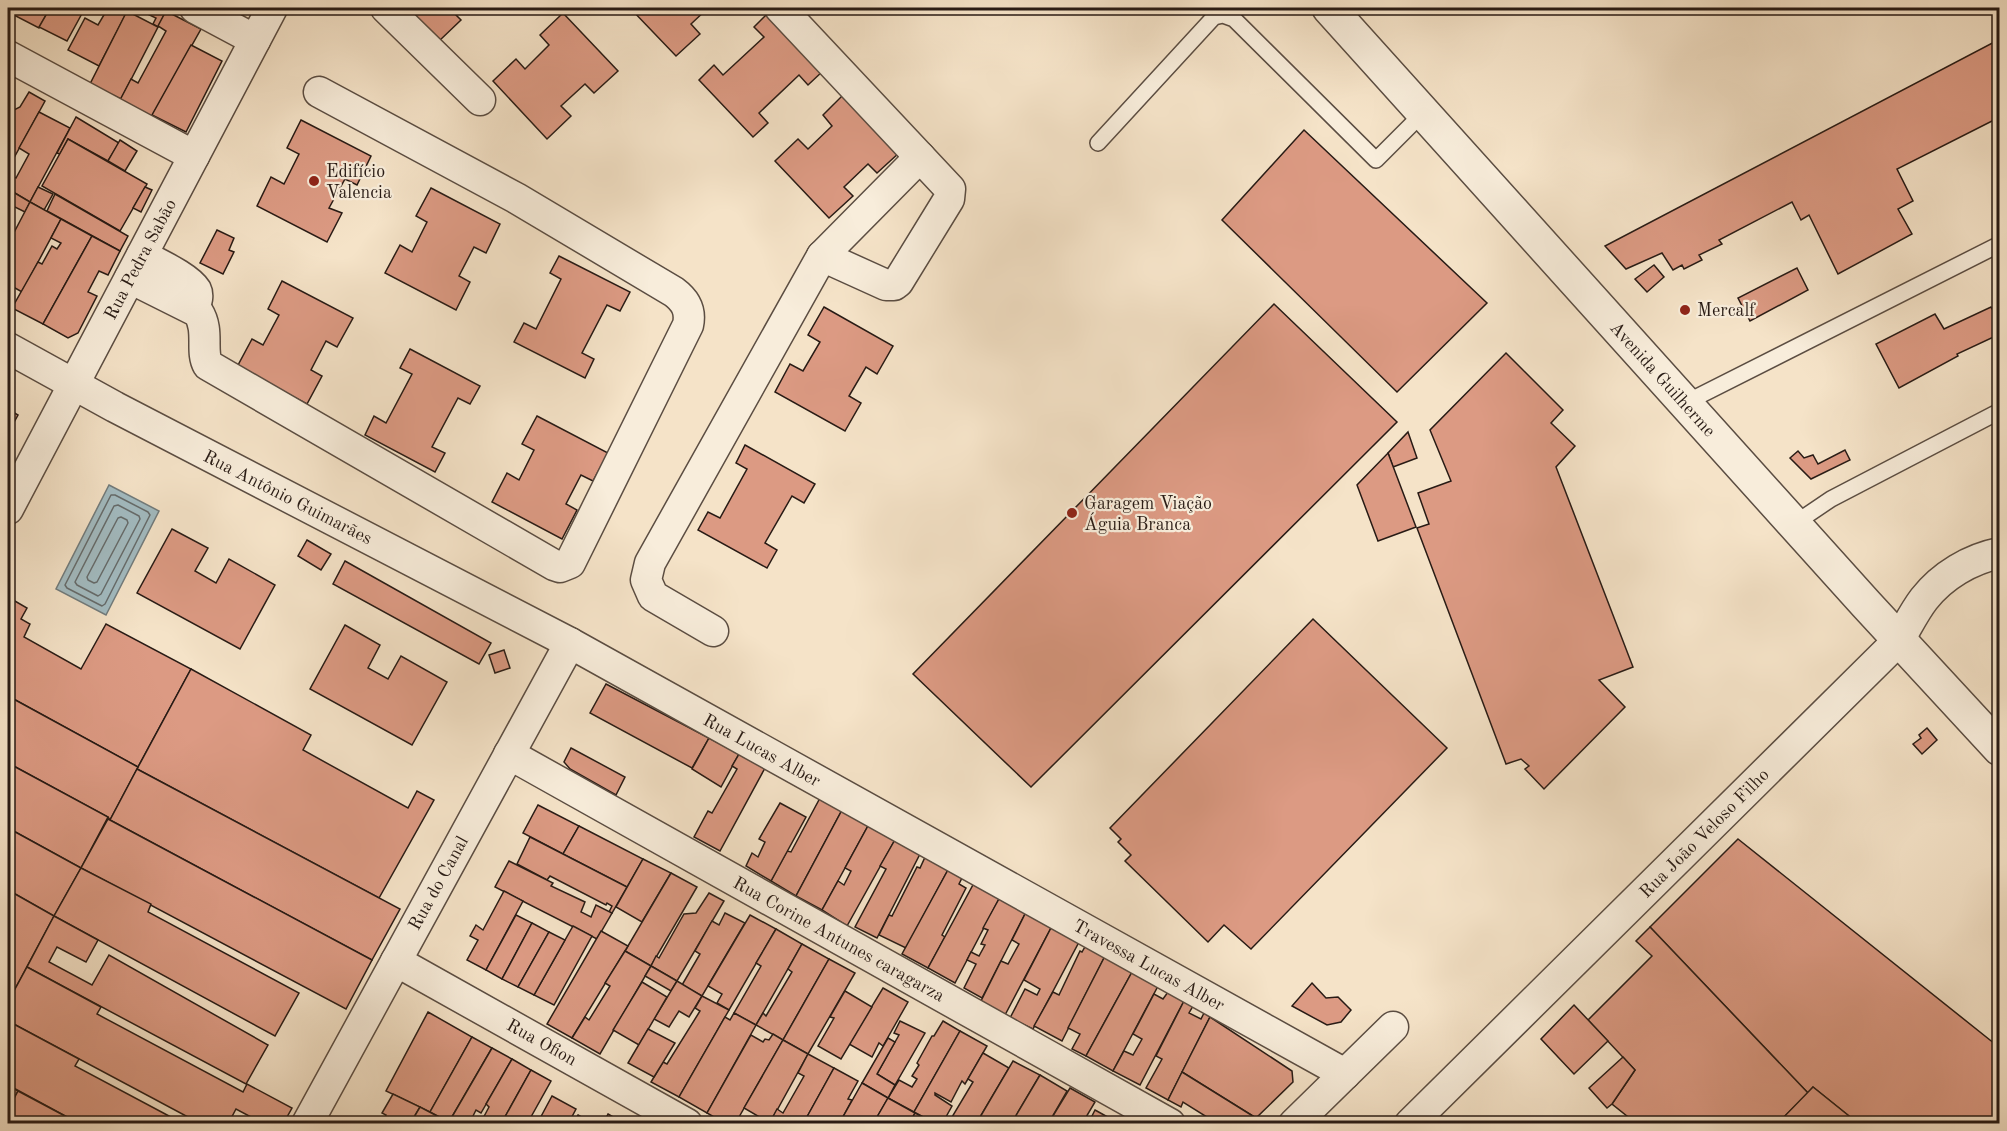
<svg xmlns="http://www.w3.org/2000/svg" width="2007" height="1131" font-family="'Old Standard TT',serif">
	<rect width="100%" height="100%" fill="#f5e3c8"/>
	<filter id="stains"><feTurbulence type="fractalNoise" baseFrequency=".00333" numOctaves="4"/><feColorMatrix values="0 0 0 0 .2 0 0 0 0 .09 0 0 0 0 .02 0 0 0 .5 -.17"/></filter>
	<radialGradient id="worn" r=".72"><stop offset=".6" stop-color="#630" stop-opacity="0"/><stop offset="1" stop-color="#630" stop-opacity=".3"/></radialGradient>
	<polygon fill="#a2bbc1" stroke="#717b7c" stroke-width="1.5" points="109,485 159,511 106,615 56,589"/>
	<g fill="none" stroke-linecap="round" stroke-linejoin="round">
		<g stroke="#656b6b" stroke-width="1.5">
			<polygon points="111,495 115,495 148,512 150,515 105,604 102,606 67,588 65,585"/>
			<polygon points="118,505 139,516 140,519 101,594 98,596 77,585 75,582 114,506"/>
			<polygon points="121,517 127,520 128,523 97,582 94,583 88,580 87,577 118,518"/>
		</g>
	</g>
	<g fill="#dc9a83" stroke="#281b15" stroke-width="1.5">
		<polygon points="11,8 50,8 39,28 8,12"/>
		<polygon points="50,8 85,8 67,41 39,27"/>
		<polygon points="108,8 129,8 99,66 68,50 85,18 98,25"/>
		<polygon points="129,8 160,8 166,11 158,27 153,24 156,18 137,9 134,14 127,11"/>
		<polygon points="406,8 456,8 452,11 461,20 438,42"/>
		<polygon points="630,8 708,8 691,24 700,34 676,56"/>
		<polygon points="127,11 158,27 121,99 90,84"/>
		<polygon points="166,11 201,29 151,118 119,102 131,79 138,83 166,31 158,26"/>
		<polygon points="769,12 824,70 808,85 799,75 759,113 768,123 753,137 699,80 714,65 723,75 764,37 754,27"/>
		<polygon points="563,13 618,71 594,93 585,84 561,106 571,116 547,139 493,81 516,59 525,69 549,45 540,35"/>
		<polygon points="2000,39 2000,117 1897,169 1913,201 1898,209 1912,234 1838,274 1809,215 1801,220 1792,202 1719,240 1722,244 1699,255 1702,260 1684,269 1682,265 1673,270 1662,253 1626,269 1605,246"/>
		<polygon points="191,45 222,61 186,132 152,115"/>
		<polygon points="29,92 45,101 9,167 8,108 14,110 20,107"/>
		<polygon points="845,93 900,152 877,173 868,164 844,187 853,196 829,218 775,161 798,139 808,149 832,126 823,115"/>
		<polygon points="39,112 70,128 30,202 8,189 8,181 10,182 13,176 16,178 29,154 19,148"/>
		<polygon points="76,117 119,143 108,161 68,139 60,154 57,153"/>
		<polygon points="301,120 371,156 357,185 345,179 329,208 342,213 327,242 257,206 271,177 284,184 299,154 287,148"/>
		<polygon points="1304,130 1487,303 1397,392 1222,220"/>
		<polygon points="68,139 147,184 120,231 42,186"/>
		<polygon points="120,140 137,151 125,171 108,161"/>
		<polygon points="38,187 53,194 44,210 30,202"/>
		<polygon points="145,187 152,190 141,212 133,208"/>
		<polygon points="431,188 500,224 486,253 474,247 459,276 470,282 456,310 385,273 400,245 412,252 427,222 416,216"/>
		<polygon points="8,189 30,202 25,212 11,205 10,208 13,210 8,220"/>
		<polygon points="55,194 128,236 120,251 47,211"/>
		<polygon points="30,202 61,219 22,292 8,284 8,244"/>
		<polygon points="61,219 92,236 43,324 12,308 38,262 42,264 52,246 57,249 61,243 51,238"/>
		<polygon points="217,230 234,238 229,250 234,252 223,274 200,263"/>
		<polygon points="92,236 120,251 108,275 99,271 88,292 97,296 78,333 68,338 43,324"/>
		<polygon points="559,256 630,292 620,311 607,305 582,353 594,359 585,378 514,342 524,323 536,329 561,279 550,273"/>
		<polygon points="1654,265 1664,277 1647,292 1635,279"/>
		<polygon points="1797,268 1808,290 1750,321 1738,298"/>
		<polygon points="282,281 353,318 337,347 326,341 311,370 322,376 307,404 237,367 252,339 263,345 279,315 268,309"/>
		<polygon points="1274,304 1397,422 1031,787 913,674"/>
		<polygon points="824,307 893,346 877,374 866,367 849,396 861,403 845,431 775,392 790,364 803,371 820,342 808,335"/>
		<polygon points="1991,307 2000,324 2000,334 1957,354 1958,356 1899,388 1876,344 1935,314 1944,329"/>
		<polygon points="410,349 480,386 470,404 458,398 432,447 445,453 435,472 365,435 374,416 386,423 412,374 400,368"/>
		<polygon points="1506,353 1563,410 1551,423 1575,446 1556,467 1633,667 1599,680 1625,707 1544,789 1525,769 1529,766 1521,759 1506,764 1417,528 1429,524 1418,493 1451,481 1430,430"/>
		<polygon points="8,409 18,415 8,433"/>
		<polygon points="537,416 608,453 593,481 581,475 566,504 577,510 562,539 492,502 507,473 519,480 534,450 522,444"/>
		<polygon points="1408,432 1417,458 1393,467 1388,453"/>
		<polygon points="745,445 815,484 804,503 792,496 765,543 777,550 767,568 698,530 708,512 720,518 747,469 736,463"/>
		<polygon points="1845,450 1850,460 1811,479 1790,458 1798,451 1804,458 1813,455 1818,464"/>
		<polygon points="1388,453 1416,527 1378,541 1357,485"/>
		<polygon points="172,529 208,548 195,571 216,583 229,559 275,585 240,649 137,593"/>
		<polygon points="307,540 331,554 321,570 298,556"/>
		<polygon points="345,561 491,643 479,664 333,584"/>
		<polygon points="8,597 27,608 21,619 30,624 24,637 81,669 106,624 191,669 138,767 8,696"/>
		<polygon points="1313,619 1447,748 1251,949 1224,925 1208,942 1125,861 1131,855 1118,842 1121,839 1110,828"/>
		<polygon points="345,625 380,645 368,668 388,679 401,656 447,682 412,745 310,689"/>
		<polygon points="504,650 510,668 495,673 489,655"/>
		<polygon points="191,669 311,735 303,750 408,808 417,791 434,800 379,898 137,769"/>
		<polygon points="606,684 709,738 692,768 590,713"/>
		<polygon points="8,696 138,767 110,820 108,817 8,763"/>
		<polygon points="1927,728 1937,740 1922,754 1913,744 1921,738 1919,735"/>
		<polygon points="709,738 739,754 721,787 692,769"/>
		<polygon points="571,748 625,777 616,795 570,769 564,762"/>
		<polygon points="739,754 765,768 720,851 694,837 708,811 712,813 737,769 732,766"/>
		<polygon points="8,763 108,817 81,868 8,828"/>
		<polygon points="137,769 400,909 372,960 110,820"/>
		<polygon points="820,798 842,810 796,896 771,881 787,851 791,852"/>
		<polygon points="780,803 806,817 771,881 746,866 752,853 758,857 765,842 759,839"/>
		<polygon points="538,805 579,826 563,854 523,833"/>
		<polygon points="842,810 869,824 822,910 796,896"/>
		<polygon points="108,819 372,960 346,1009 81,868"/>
		<polygon points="869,824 896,838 847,926 822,910 838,881 844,885 851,871 845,868"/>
		<polygon points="579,826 643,859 627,887 563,854"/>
		<polygon points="8,828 81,868 54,916 8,890"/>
		<polygon points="530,837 627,887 612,913 609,912 612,906 607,903 606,905 550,876 547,880 517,864"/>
		<polygon points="896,838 921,852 877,938 855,927 886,869 880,866"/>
		<polygon points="1738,839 2000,1048 2000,1124 1859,1124 1813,1087 1808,1093 1650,927"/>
		<polygon points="926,855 949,868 906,948 879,935 889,915 892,916 917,867 920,868"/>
		<polygon points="643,859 671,873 642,922 616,907"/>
		<polygon points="509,861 553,883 551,886 585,902 581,912 591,917 596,905 612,913 597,939 495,887"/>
		<polygon points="81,868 151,904 148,912 299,993 275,1036 54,916"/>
		<polygon points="949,868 963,876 959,884 966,888 942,935 945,937 928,968 902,954"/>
		<polygon points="671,873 697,887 651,966 625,951"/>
		<polygon points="974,883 1000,897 955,983 928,968"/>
		<polygon points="8,890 54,916 8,1002"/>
		<polygon points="504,891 523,901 486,970 467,960 478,940 470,936 476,925 483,930"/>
		<polygon points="709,893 724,901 677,981 651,966 656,956 659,958 684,914 696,913"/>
		<polygon points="1000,897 1026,912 982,998 964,988 976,964 967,960 971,952 979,956 985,945 981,944 988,930 983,928"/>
		<polygon points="1026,912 1052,926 1005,1015 981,1001 1001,961 1008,964 1019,944 1012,940"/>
		<polygon points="725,913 745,923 702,996 682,985 700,954 695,951 712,921 719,925"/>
		<polygon points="516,915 532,923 502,979 486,970"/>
		<polygon points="750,915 776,929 729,1010 717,1003 722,994 708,986"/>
		<polygon points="54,916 98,940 86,962 57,947 49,962 92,985 109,955 268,1045 246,1084 27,967"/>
		<polygon points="532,923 549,932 518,987 502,979"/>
		<polygon points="573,926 592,936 554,1005 534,995"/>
		<polygon points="1052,926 1079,942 1033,1029 1010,1018 1025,989 1037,995 1040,989 1024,980"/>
		<polygon points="1650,927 1808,1093 1777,1124 1637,1124 1612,1104 1635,1070 1588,1020 1652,956 1636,941"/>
		<polygon points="776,929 802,944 756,1025 734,1013 761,966 756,963"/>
		<polygon points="601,931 628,946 572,1038 547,1024"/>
		<polygon points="549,932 565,940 534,995 518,987"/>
		<polygon points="802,944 829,959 783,1040 756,1025 763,1013 766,1016 792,972 788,969"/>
		<polygon points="1086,945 1105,956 1062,1041 1034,1026 1053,992 1059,995 1080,951 1082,952"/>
		<polygon points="625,951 651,966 600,1054 572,1038 585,1017 589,1020 610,986 605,983"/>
		<polygon points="1105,956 1132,972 1086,1056 1072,1049 1080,1034 1068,1028"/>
		<polygon points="829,959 855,973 808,1054 783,1040"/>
		<polygon points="651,966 677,981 671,991 645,976"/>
		<polygon points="27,967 101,1007 97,1014 243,1092 247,1084 292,1108 283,1124 264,1124 236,1109 228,1124 201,1124 8,1021 8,1002"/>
		<polygon points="1132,972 1158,986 1113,1071 1086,1056"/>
		<polygon points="677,981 702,996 689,1017 679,1011 669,1027 654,1019"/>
		<polygon points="642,982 667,997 639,1045 613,1030"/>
		<polygon points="1312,983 1326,998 1338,997 1351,1010 1341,1022 1327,1025 1292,1006"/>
		<polygon points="883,988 908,1002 883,1046 879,1043 872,1057 849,1044"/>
		<polygon points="845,991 872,1007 841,1059 818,1046 834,1018 830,1017"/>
		<polygon points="1168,992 1184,1001 1140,1085 1113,1071 1124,1051 1133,1055 1142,1039 1133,1034 1154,994 1163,999"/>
		<polygon points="702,996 729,1010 679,1097 651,1082 663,1062 667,1064 700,1011 695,1008"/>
		<polygon points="1184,1001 1193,1006 1189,1013 1201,1019 1204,1013 1210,1017 1168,1100 1146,1088 1162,1059 1156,1056"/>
		<polygon points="1574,1005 1608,1041 1574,1074 1541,1039"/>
		<polygon points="428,1012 472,1037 430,1112 386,1091"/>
		<polygon points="734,1013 756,1025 707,1113 679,1097 725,1017 730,1020"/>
		<polygon points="1210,1017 1292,1071 1293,1082 1256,1118 1182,1072"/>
		<polygon points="8,1021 79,1059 75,1066 184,1124 80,1124 8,1085"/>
		<polygon points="900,1021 925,1033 895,1085 877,1074 899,1035 894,1033"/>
		<polygon points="943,1021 960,1031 914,1112 888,1098 899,1080 912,1087 917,1079 912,1076 919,1065 917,1063 932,1036 934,1036"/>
		<polygon points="648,1029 675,1043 654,1077 628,1063"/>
		<polygon points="960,1031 987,1046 965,1084 962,1081 951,1102 935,1093 935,1095 952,1106 942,1124 936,1124 914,1112"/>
		<polygon points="773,1034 783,1040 735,1124 726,1124 707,1113 751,1035 763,1042 765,1039 769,1040"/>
		<polygon points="472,1037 492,1048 449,1122 430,1112"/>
		<polygon points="888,1038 895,1042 877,1074 895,1085 888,1098 862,1083"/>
		<polygon points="783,1040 808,1054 770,1123 744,1108"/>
		<polygon points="492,1048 512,1059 481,1113 476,1110 469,1124 451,1124 449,1122"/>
		<polygon points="983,1053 1009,1068 976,1124 963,1124 952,1117 973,1082 968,1079"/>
		<polygon points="808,1054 834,1068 803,1124 769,1124 777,1109 783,1113 804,1076 798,1073"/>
		<polygon points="1623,1057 1635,1070 1612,1104 1607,1108 1589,1088"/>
		<polygon points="512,1059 531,1070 501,1124 480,1124 489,1107 486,1104"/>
		<polygon points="1013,1061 1040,1075 1011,1124 976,1124"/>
		<polygon points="834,1068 858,1081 848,1099 852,1100 839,1124 819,1124 820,1121 815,1118 812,1123 803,1124"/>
		<polygon points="531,1070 551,1081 527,1124 501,1124"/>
		<polygon points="1182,1072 1256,1118 1262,1121 1259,1124 1218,1124 1183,1102 1181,1107 1168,1100"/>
		<polygon points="1040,1075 1067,1091 1048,1124 1011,1124"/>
		<polygon points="862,1083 888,1098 873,1124 839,1124"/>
		<polygon points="8,1085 18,1091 8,1110"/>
		<polygon points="1813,1087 1859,1124 1777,1124"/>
		<polygon points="1070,1088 1095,1102 1082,1124 1048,1124"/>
		<polygon points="18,1091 80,1124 8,1124 8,1110"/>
		<polygon points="393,1094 420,1107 410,1124 381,1124 386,1115 382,1113"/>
		<polygon points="552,1096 576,1109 568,1124 537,1124"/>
		<polygon points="888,1098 915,1113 909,1124 873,1124"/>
		<polygon points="420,1107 441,1118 438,1124 410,1124"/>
		<polygon points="1095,1110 1115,1121 1113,1124 1088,1124"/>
		<polygon points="915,1113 933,1122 932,1124 909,1124"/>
		<polygon points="608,1114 625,1124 603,1124"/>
		<polygon points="578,1115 593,1124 573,1124"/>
		<polygon points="441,1118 451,1124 438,1124"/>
	</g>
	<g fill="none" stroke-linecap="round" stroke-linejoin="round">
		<g stroke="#5b4d42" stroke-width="18">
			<g id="service">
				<polyline points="1098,143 1214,17 1223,15 1234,19 1376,160 1423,113"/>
				<polyline points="1685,403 2000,244"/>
				<polyline points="1794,524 1831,499 2000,411"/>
			</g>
		</g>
		<g stroke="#5b4d42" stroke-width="33">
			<g id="minor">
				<polyline points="195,8 255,40"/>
				<polyline points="386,8 480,100"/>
				<polyline points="8,56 194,156"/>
				<path d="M142,255C156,263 188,277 196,290C199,296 196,303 194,309"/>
				<polyline points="822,256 886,285 894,285 898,282 949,199 950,189 920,157"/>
				<path d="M130,278L198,312C210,331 200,351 208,365L554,565L560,567L570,563L688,325C691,311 686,301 674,292L516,198L319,92"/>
				<polyline points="8,348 115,407 570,643 1345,1074"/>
				<polyline points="8,509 272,8"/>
				<polyline points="713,631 653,596 646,580 650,563 822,256 920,157 780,8"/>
				<polyline points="509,754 1170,1124"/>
				<polyline points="396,961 687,1124"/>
				<polyline points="307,1124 570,643"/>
				<polyline points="1294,1124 1393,1027"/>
				<path d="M1410,1124L1899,640C1907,627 1914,612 1924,599C1942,576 1970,559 2000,553"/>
			</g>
		</g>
		<g stroke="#5b4d42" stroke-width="36">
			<polyline id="tertiary" points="1329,8 1866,604 2000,749"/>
		</g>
		<use href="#service" stroke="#f8eddb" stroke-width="15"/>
		<use href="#minor" stroke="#f8eddb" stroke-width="30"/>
		<use href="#tertiary" stroke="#f8eddb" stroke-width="33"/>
	</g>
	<g fill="#8f2418" stroke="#f8eddb" stroke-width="2">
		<circle cx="314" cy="181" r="6"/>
		<circle cx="1685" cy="310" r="6"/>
		<circle cx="1072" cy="513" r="6"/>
	</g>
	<g text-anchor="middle" stroke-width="4.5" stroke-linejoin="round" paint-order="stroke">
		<g font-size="18" fill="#281b15" stroke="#f8eddb" text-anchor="start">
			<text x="326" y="177">Edifício<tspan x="326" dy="21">Valencia</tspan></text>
			<text x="1697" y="316">Mercalf</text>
			<text x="1084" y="509">Garagem Viação<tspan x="1084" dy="21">Águia Branca</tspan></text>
		</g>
		<g font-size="18" fill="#281b15" stroke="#f8eddb">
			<text transform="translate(140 259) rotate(-62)" y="6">Rua Pedra Sabão</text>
			<text transform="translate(1663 379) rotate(48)" y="6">Avenida Guilherme</text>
			<text transform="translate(288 497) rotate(27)" y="6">Rua Antônio Guimarães</text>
			<text transform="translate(762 750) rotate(29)" y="6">Rua Lucas Alber</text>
			<text transform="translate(1704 833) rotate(-45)" y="6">Rua João Veloso Filho</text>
			<text transform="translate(438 883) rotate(-61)" y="6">Rua do Canal</text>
			<text transform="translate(839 939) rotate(29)" y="6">Rua Corine Antunes caragarza</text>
			<text transform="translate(1149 965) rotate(29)" y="6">Travessa Lucas Alber</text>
			<text transform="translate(542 1042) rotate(29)" y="6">Rua Ofion</text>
		</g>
	</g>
	<rect width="2007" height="1131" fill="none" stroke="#f5e3c8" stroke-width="30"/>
	<rect x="9" y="9" width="1989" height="1113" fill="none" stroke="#281b15" stroke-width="3"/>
	<rect x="15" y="15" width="1977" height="1101" fill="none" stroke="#281b15" stroke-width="1.5"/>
	<rect width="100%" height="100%" filter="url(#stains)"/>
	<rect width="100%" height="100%" fill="url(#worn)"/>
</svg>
